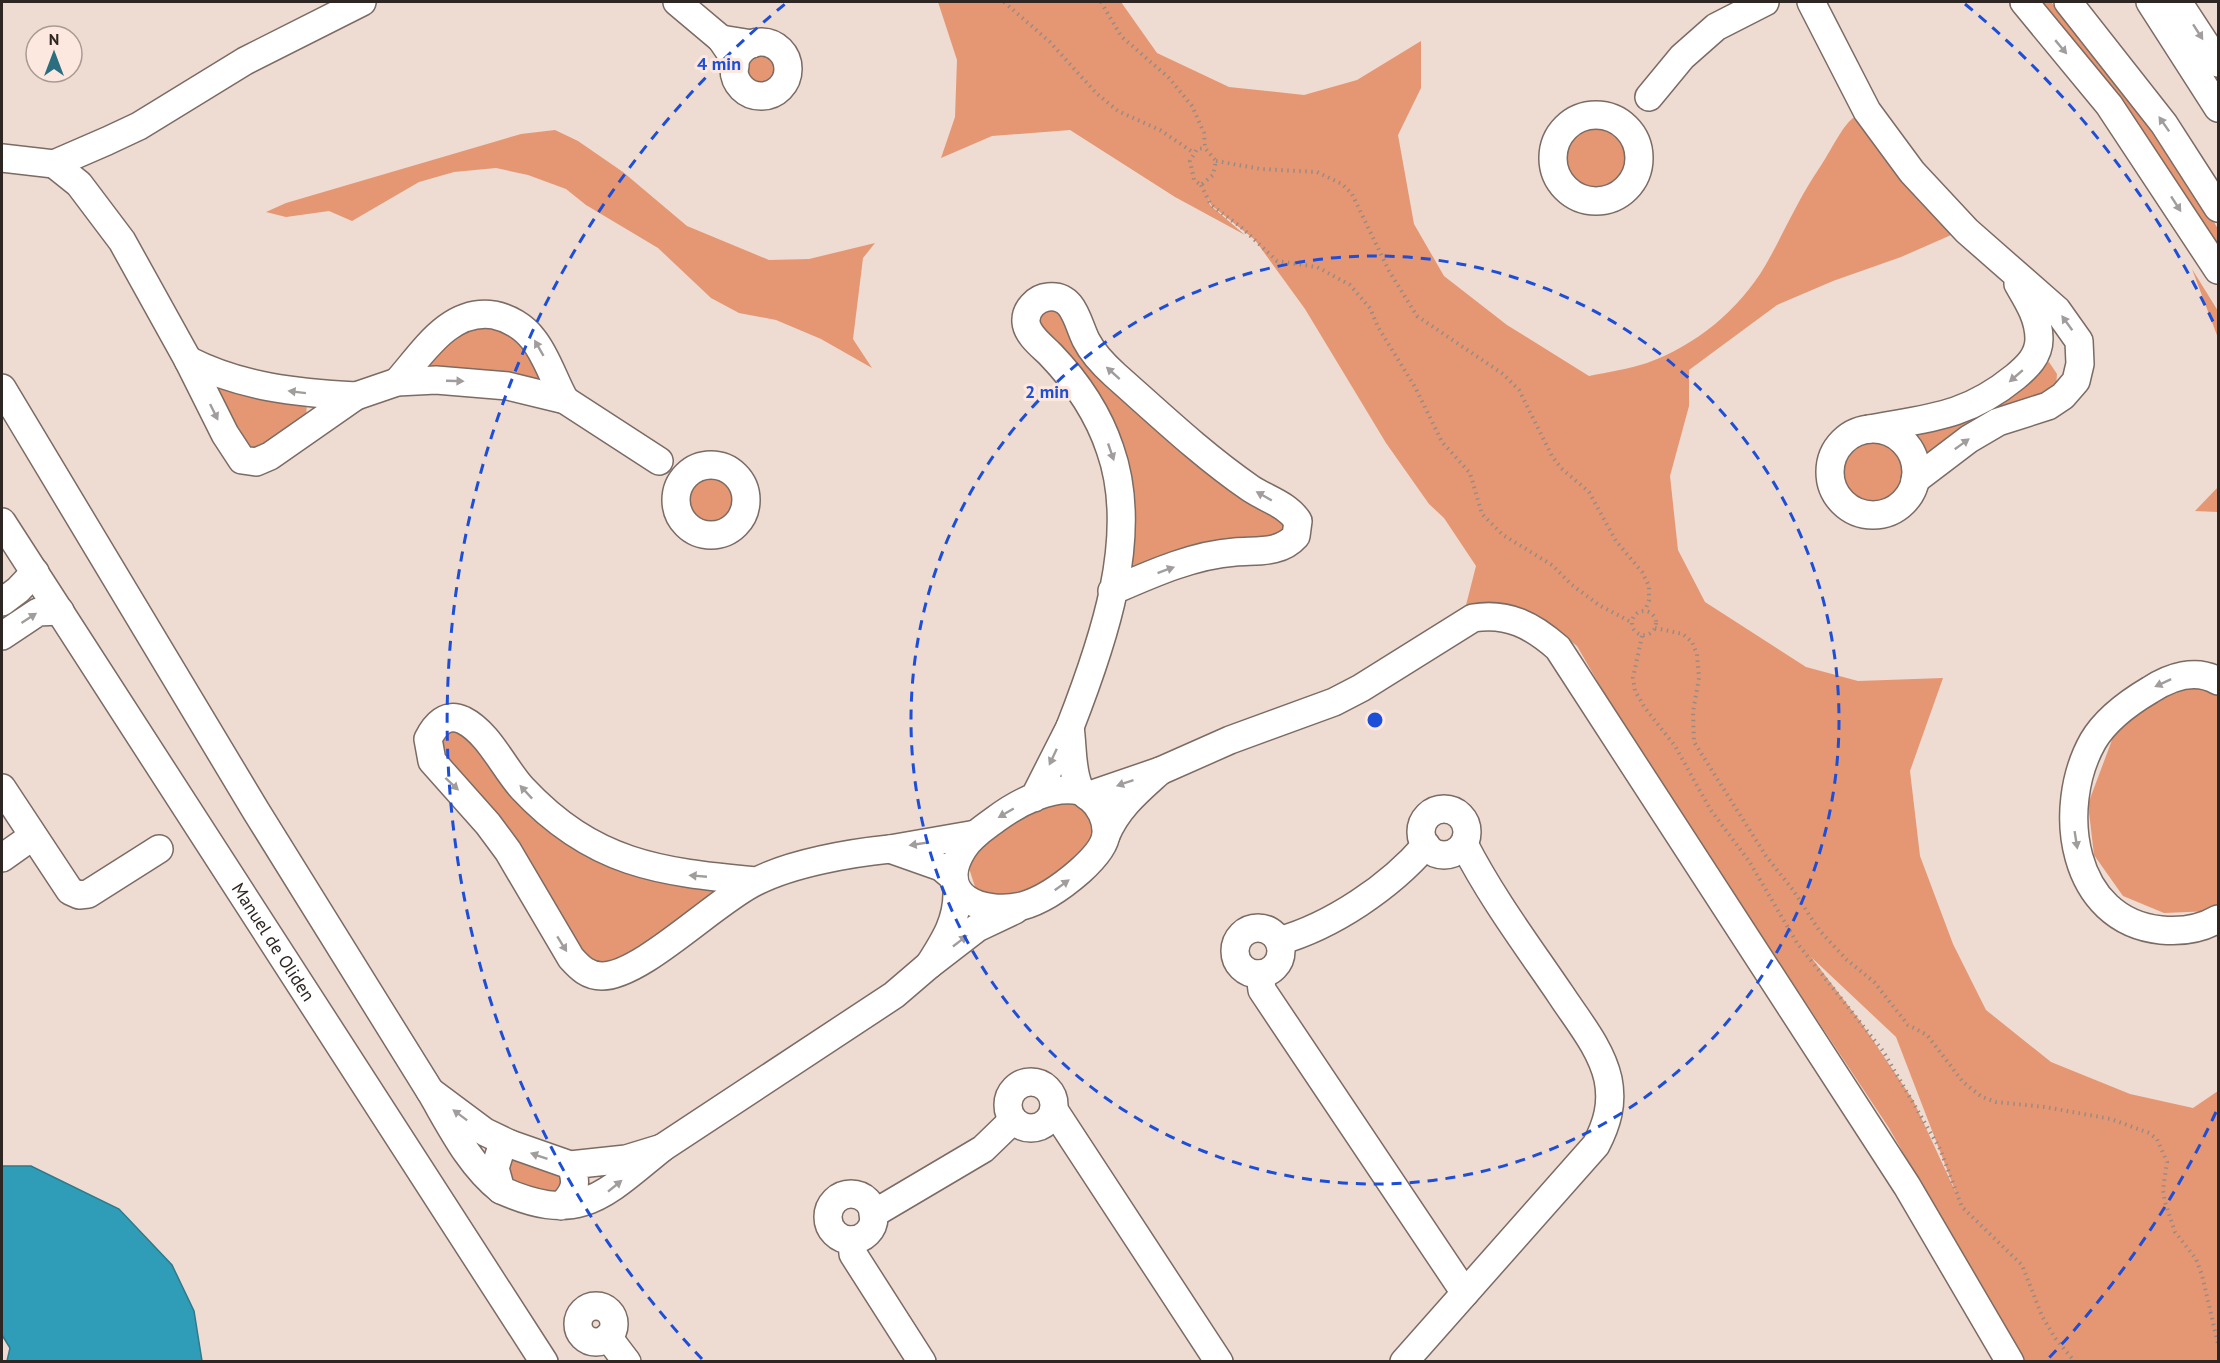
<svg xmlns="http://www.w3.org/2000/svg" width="2220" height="1363" font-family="'PT Sans',sans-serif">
	<rect width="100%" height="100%" fill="#eedbd2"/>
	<g fill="#e59773" fill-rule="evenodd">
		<path d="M938,2H1121L1157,53L1229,87L1304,95L1357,80L1421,41V88L1398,135L1414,224L1444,276L1507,325L1589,376C1608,372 1629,369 1647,363C1695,346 1739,310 1765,266C1784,233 1798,199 1820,167C1830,153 1843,123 1856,116L1958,232L1901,257L1833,281L1777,305L1689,370V406L1670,476L1678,550L1705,602L1806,667L1858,681L1943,678L1910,771L1920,856L1953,944L1986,1010L2051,1062L2130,1094L2193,1108L2218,1091V1361H2023L1889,1128L1633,743L1577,646L1533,613L1495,605L1465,609L1476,566L1444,518L1429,504L1386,443L1305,309L1255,240L1211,205L1208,198L1210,205L1245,235L1175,197L1070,130L992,136L941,158L955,117L957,60ZM1811,957L1896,1037L1956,1193L1913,1100L1860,1021Z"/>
		<polygon points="2035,2 2051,2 2092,50 2193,186 2218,229 2218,257"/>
		<circle cx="762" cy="69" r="20"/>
		<circle cx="1597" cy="158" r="35"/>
		<polygon points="555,130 578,141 623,172 687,226 769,260 809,259 875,243 863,258 853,339 872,368 821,339 776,320 739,313 711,298 658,248 586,205 566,189 528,175 496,168 454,172 419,182 352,221 329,211 286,217 266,212 286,203 521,134"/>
		<polygon points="2192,269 2218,311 2218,338"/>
		<polygon points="1051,304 1075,332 1291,524 1280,535 1131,570 1131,520 1037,318"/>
		<polygon points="477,321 523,338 544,382 425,369 439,346"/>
		<polygon points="2049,362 2057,374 2056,387 1925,463 1920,443 1914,434"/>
		<polygon points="221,387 307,402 306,418 253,456 215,393"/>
		<circle cx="1874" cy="472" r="35"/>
		<circle cx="711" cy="499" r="28"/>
		<polygon points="2218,487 2218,512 2194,511 2195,511"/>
		<polygon points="2189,684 2218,689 2218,907 2212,911 2164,913 2123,896 2094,855 2088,804 2115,732 2151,700"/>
		<polygon points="459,728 535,813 723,891 676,929 599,970 582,961 447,770 436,737"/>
		<polygon points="1070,802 1084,809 1094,821 1094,836 1078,862 1017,898 985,896 975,887 969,868 981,845 1037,805"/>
		<polygon points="504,1156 566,1169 566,1195 512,1188"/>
	</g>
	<polygon fill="#2f9db7" stroke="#2f798b" stroke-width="1.5" points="2,1166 31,1166 119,1209 172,1265 194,1311 202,1361 7,1361 10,1348 2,1335"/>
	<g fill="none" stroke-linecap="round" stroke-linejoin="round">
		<g stroke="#7c6b63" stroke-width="30">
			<g id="minor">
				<polyline points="677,2 721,39"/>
				<polyline points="1811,2 1867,111 1912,172 1967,231 2057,310 2079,341 2080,364 2076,381 2063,396 2048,406 1998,422 1969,439 1915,480"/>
				<polyline points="2024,2 2109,105 2218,270"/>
				<polyline points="2068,2 2164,124 2218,208"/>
				<polyline points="2150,2 2218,108"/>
				<polyline points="2178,2 2218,63"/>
				<circle cx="761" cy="69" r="27"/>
				<polyline points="735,66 732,55 721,39 752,44"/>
				<polyline points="1649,97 1682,57 1716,27 1765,2"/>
				<circle cx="1596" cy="158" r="43"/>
				<polyline points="2,158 54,164 107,141 139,126 245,61 362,2"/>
				<polyline points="54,164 79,184 122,241 188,360 225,434 242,460 256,462 270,456 356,396 397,382 436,380 508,386 565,400 659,461"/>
				<path d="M188,360C241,387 297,393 356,396"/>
				<path d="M397,382C423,353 449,308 494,315C509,318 524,327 533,339C547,356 554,381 565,400"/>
				<polyline points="2,388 256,811 430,1091"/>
				<path d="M1869,429C1929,418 1966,417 2015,377C2027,367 2039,356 2039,339C2039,318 2028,301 2018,284"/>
				<circle cx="1873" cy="472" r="43"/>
				<circle cx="711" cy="500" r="35"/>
				<path id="s1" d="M2,522L544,1362"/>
				<polyline points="2,602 18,590 35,572"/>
				<polyline points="2,636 38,612 60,611"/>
				<path d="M2218,681C2196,668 2170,677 2150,690C2128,703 2106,719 2093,741C2055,808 2071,921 2161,930C2181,932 2201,929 2218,919"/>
				<path d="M1070,727C1102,645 1141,536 1110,449C1098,413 1077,382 1050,354C1042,346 1027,335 1026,322C1025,310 1036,298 1048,297C1074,294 1077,322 1086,340C1093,354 1104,365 1115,375C1158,413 1202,455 1250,488C1266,499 1287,504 1298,521L1296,536C1280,554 1257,550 1235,552C1193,555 1151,574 1112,591"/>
				<path d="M1160,771L1230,740L1334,702L1361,688L1473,618C1508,612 1533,626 1558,648L1907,1186L2010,1362"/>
				<polyline points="2,788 70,891 79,895 88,894 159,849"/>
				<path d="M1087,796L1160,771C1138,791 1118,807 1106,835"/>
				<path d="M1034,798L1070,727C1073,746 1071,772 1080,789C1082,793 1086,795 1090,798C1100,806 1107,820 1106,834C1105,847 1090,862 1080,871C1064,885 1044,900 1022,906C983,915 933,897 963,849C971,836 984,828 996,819C1019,802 1052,785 1080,791"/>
				<circle cx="1444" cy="832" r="23"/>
				<polyline points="2,858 33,836"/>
				<polyline points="954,878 941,867 890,849 976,834"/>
				<path d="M756,881C659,872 593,864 522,788C503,767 489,733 463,720C446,712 435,725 428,739L432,761L488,824L508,851L571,958C580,968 588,976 602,976C642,976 717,899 757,881C793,863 850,853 890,849"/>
				<path d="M957,890C958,920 945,940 929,965L977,928L1015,910"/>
				<circle cx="1258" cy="951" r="23"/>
				<path d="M1279,941C1332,926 1390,887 1426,845"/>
				<polyline points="1260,974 1262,990 1465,1293"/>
				<circle cx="1031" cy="1105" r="23"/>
				<polyline points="1054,1110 1219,1362"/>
				<polyline points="662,1148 894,995 929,965"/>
				<path d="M501,1190C469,1165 450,1125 430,1091L485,1132L510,1144"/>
				<circle cx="851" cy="1217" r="23"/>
				<path d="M561,1206C574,1193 579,1183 570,1165L510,1144L501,1149L495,1168L501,1190C579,1225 603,1196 662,1148L626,1159L570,1165"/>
				<polyline points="873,1214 983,1149 1013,1120"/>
				<polyline points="852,1240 853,1254 922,1362"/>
				<circle cx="596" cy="1324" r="18"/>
				<polyline points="608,1337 627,1362"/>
				<path d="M1404,1362L1596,1145C1607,1124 1613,1104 1608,1079C1601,1048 1578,1021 1561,995C1527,945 1491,897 1464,844"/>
			</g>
		</g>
		<g stroke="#998b84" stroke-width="4" stroke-dasharray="1.5 4.5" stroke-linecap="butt">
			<polyline points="1004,2 1050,42 1096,93 1118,111 1160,130 1194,153"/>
			<polyline points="1101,2 1121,36 1169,78 1192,106 1204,133 1205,148 1216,161 1213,175 1201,185 1194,180 1190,161 1197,149 1205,148"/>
			<polyline points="1216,161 1261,169 1317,172 1342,184 1352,194 1389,271 1417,316 1503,374 1519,390 1552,456 1561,468 1589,492 1616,541 1642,572 1649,586 1649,600 1645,611"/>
			<polyline points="1201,185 1211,205 1241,227 1277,261 1317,267 1350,285 1370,308 1378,327 1415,387 1442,442 1470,473 1482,514 1503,535 1552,565 1572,585 1599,605 1631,622"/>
			<circle cx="1644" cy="623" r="12"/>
			<polyline points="1655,628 1683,634 1692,642 1697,654 1699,678 1693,712 1694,742 1766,856 1793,890 1819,930 1847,960 1874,982 1908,1025 1927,1035 1963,1082 1982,1097 1996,1102 2045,1107 2111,1119 2149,1133 2157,1139 2167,1162 2163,1190 2165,1202 2175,1232 2196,1259 2202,1275 2218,1344"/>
			<polyline points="1642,636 1633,678 1635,691 1645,708 1675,746 1710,809 1749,861 1797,943 1883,1051 1940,1149 1962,1207 2022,1265 2042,1316 2055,1338 2075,1362"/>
		</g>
		<use href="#minor" stroke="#fff" stroke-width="27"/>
	</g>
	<defs><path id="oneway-solid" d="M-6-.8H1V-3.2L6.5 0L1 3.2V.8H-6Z" transform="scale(1.5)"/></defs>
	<g fill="#a19d9c">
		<use href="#oneway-solid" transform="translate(2198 32) rotate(57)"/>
		<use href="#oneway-solid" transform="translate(2061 47) rotate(50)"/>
		<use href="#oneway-solid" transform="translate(2164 124) rotate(-125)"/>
		<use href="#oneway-solid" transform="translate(2176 204) rotate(57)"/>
		<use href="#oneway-solid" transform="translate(2067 323) rotate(-126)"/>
		<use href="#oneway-solid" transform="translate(539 348) rotate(-120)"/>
		<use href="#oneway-solid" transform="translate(1113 373) rotate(-138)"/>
		<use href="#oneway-solid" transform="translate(2016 376) rotate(139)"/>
		<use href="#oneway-solid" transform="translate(455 381) rotate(2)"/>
		<use href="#oneway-solid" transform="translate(297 392) rotate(-173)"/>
		<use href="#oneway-solid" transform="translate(214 412) rotate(64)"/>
		<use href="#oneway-solid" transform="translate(1962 444) rotate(-36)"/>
		<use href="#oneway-solid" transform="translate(1111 452) rotate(71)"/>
		<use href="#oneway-solid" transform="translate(1264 496) rotate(-150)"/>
		<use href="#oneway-solid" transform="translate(1166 570) rotate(-20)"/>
		<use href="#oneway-solid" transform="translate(29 618) rotate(-33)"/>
		<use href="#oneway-solid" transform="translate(2163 683) rotate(155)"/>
		<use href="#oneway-solid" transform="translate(1053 757) rotate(115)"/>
		<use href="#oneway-solid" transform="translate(1125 783) rotate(161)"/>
		<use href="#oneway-solid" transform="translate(452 784) rotate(43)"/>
		<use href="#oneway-solid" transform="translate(526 792) rotate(-133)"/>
		<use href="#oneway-solid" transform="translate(1006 813) rotate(150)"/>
		<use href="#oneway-solid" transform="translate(2076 840) rotate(81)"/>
		<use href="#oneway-solid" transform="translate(918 844) rotate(171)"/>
		<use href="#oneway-solid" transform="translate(698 876) rotate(-175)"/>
		<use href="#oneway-solid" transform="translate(1062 885) rotate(-36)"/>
		<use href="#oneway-solid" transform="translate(960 941) rotate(-38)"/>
		<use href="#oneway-solid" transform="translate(562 944) rotate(58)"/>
		<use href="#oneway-solid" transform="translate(460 1115) rotate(-143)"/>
		<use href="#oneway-solid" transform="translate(539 1156) rotate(-161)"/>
		<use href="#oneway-solid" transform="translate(615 1186) rotate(-39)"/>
	</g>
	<g fill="none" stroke="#1d4ed8" stroke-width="3" stroke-dasharray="10 8">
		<circle cx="1375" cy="720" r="464"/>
		<path d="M2216 1112A928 928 0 0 1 2048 1359M702 1359A928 928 0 0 1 785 4M1965 4A928 928 0 0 1 2216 328"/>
	</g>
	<g text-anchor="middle" stroke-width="6" stroke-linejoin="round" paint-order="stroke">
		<g font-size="18" fill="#2e2623" stroke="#fce8df">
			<text dy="6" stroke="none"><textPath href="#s1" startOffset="500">Manuel de Oliden</textPath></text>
		</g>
	</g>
	<circle cx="1375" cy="720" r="9" fill="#1d4ed8" stroke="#fce8df" stroke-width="3"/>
	<g font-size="18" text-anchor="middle" font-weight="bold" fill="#1d4ed8" stroke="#fce8df" stroke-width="6" stroke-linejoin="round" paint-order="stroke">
		<text x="719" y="70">4 min</text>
		<text x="1047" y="398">2 min</text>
	</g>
	<rect width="2220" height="1363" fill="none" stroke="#2e2623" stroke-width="6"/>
	<g transform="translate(54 54)"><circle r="28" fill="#fce8df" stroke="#aa9a94" stroke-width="1.5"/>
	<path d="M0-4.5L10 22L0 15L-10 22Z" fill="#2b6e7f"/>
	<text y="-9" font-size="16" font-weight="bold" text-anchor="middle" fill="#2e2623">N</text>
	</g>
</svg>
